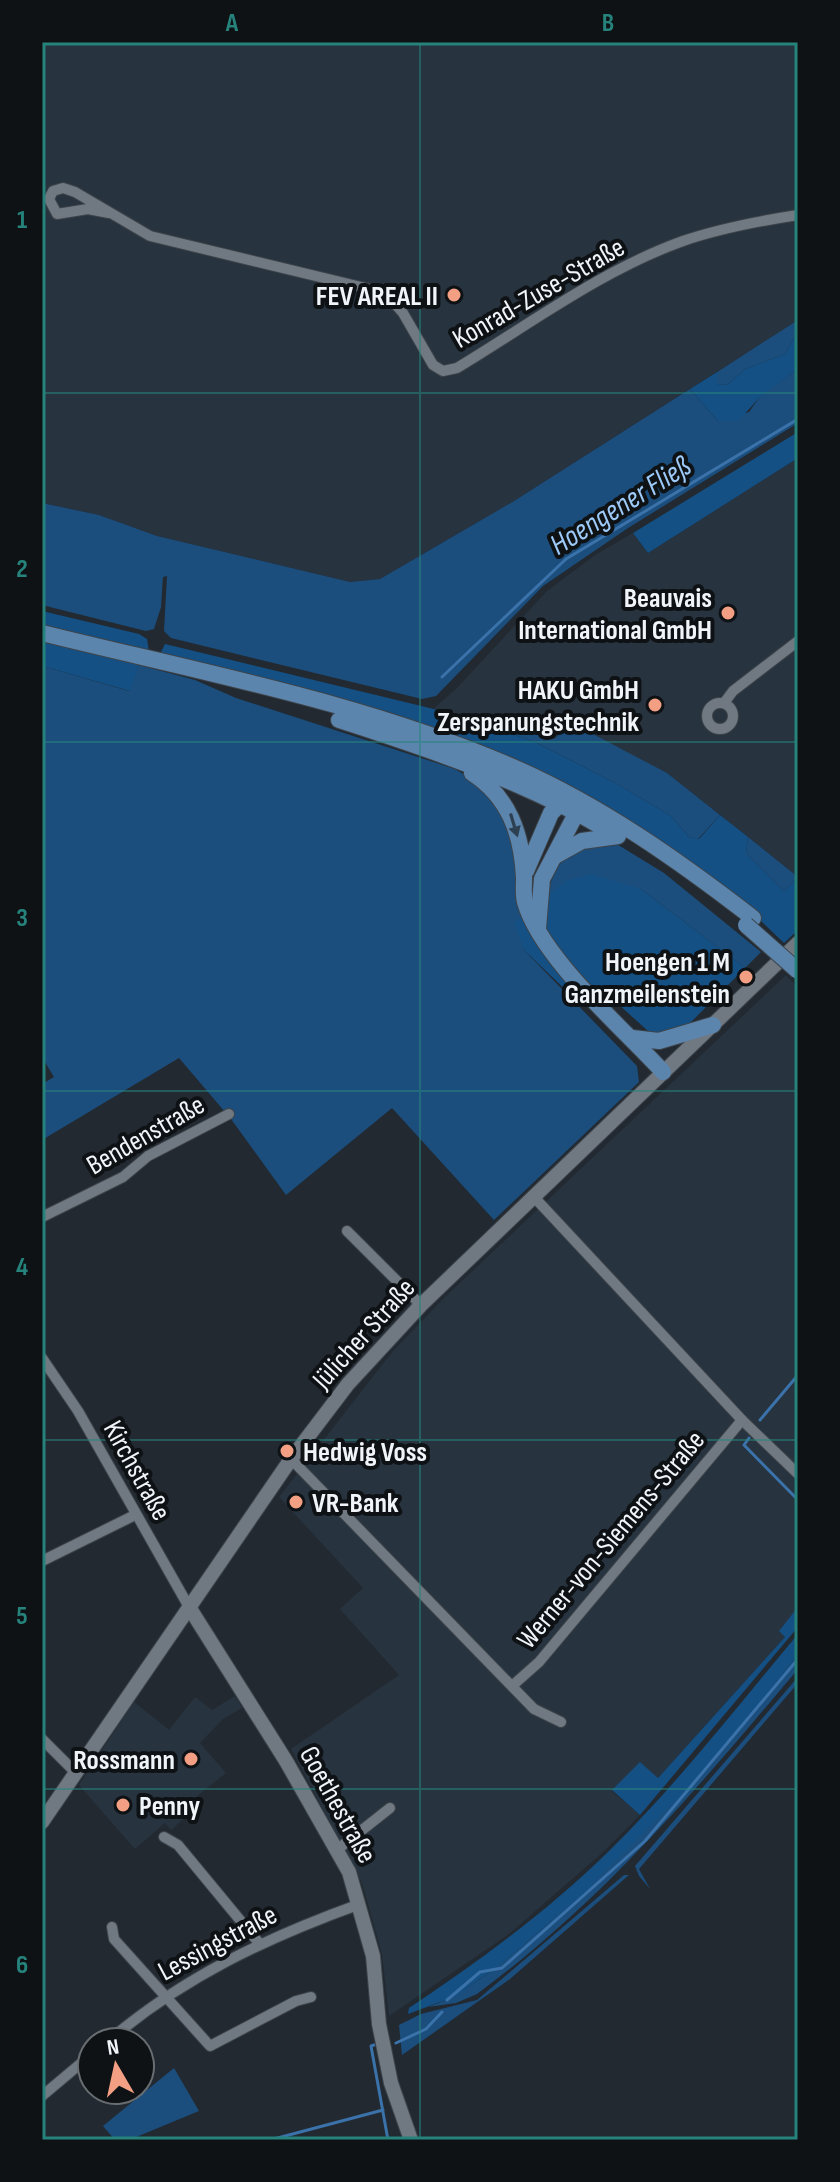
<svg xmlns="http://www.w3.org/2000/svg" width="840" height="2182" font-family="'Sofia Sans Condensed',sans-serif">
	<rect width="100%" height="100%" fill="#222931"/>
	<g fill="#27333f">
		<polygon points="42,42 796,42 798,320 514,501 380,579 350,582 157,536 99,515 42,503"/>
		<polygon points="798,458 798,877 667,773 434,708 456,689 547,591 595,555 633,533 648,553"/>
		<polygon points="786,975 798,988 798,1608 785,1637 658,1778 612,1791 640,1815 601,1854 509,1934 389,2016 382,1954 362,1883 291,1749 399,1675 340,1609 363,1588 279,1497 393,1351 445,1297"/>
		<polygon points="235,1696 242,1708 223,1719 200,1743 226,1773 197,1796 202,1802 171,1830 165,1823 135,1849 79,1785 134,1702 169,1730 195,1697 212,1710"/>
	</g>
	<g fill="#1b4e7d">
		<polygon points="798,320 798,331 785,354 745,369 727,385 717,384 717,372"/>
		<polygon points="798,369 798,423 628,528 543,586 436,696 422,699 171,638 164,631 167,576 163,577 161,607 154,629 146,631 42,605 42,503 99,515 157,536 350,582 380,579 514,501 690,389 718,421 749,412 762,394"/>
		<path d="M139,665L195,680L236,698L455,769C473,780 491,790 503,809C514,827 523,924 524,950L637,1066L639,1082L494,1220L392,1108L286,1195L231,1119L179,1058L42,1140V1084L54,1077L42,1057V666L129,691Z"/>
		<polygon points="572,723 667,773 720,815 698,839 689,837 671,816 619,785 537,743 505,731 504,726 554,739"/>
		<polygon points="748,837 798,877 784,891 746,853"/>
		<path d="M615,843L664,873L761,952L745,968L641,889L545,898C561,855 566,846 615,843Z"/>
		<path d="M798,1655V1669C697,1789 604,1900 477,1994L456,2003L428,2007C469,1993 505,1960 538,1932C635,1848 717,1754 798,1655Z"/>
		<polygon points="798,1677 798,1683 639,1869 650,1889 639,1876 635,1866"/>
		<polygon points="624,1875 629,1875 510,1979 402,2055 399,2025 421,2014 477,2000"/>
		<polygon points="174,2068 199,2111 129,2140 115,2140 103,2126"/>
	</g>
	<g fill="#145084">
		<polygon points="798,331 798,369 763,394 738,421 718,421 690,389 717,372 717,384 727,385 745,369 785,354"/>
		<polygon points="798,432 798,458 648,553 633,533"/>
		<polygon points="42,611 139,634 147,639 149,651 42,629"/>
		<polygon points="42,641 139,665 130,691 42,666"/>
		<polygon points="165,644 504,726 505,731 537,743 619,785 671,816 689,837 699,839 720,815 748,837 746,853 784,891 798,877 798,930 784,943 760,920 549,777 159,656"/>
		<polygon points="591,874 641,889 745,968 683,1030 664,1035 648,1031 617,1003 572,996 524,950 514,923 566,881"/>
		<polygon points="798,1607 798,1627 640,1815 612,1790 640,1762 658,1778 785,1637 779,1631"/>
		<path d="M798,1634V1655L730,1739L686,1791L586,1891L501,1964L456,1996L408,2014L409,2008C481,1960 549,1910 610,1850C678,1783 737,1707 798,1634Z"/>
	</g>
	<g fill="none" stroke-linecap="round" stroke-linejoin="round">
		<g stroke="#3a72a9" stroke-width="3">
			<polyline points="442,677 566,559 798,419"/>
			<polyline points="760,1420 798,1375"/>
			<polyline points="749,1438 744,1445 798,1500"/>
			<polyline points="447,2000 480,1972 502,1968 645,1841 798,1659"/>
			<polyline points="396,2043 426,2029 442,2012"/>
			<polyline points="374,2045 371,2046 388,2140"/>
			<polyline points="270,2140 383,2110"/>
		</g>
		<g stroke="#3d444a" stroke-width="12">
			<g id="street">
				<path d="M109,213L88,209L57,214L49,199L53,191L63,188L75,192L150,236L374,290L389,297L403,313L433,365L443,371L457,368C530,324 602,270 683,241C721,228 759,221 798,215"/>
				<circle cx="720" cy="716" r="13"/>
				<polyline points="724,703 733,691 798,641"/>
				<polyline points="534,1197 742,1420 798,1474"/>
				<polyline points="42,1217 123,1177 148,1156 229,1114"/>
				<polyline points="347,1231 421,1305"/>
				<polyline points="42,1358 78,1411 189,1607"/>
				<polyline points="291,1459 534,1709 561,1722"/>
				<polyline points="42,1561 135,1515"/>
				<polyline points="512,1686 539,1662 742,1420"/>
				<polyline points="42,1739 76,1773"/>
				<polyline points="164,1837 178,1845 259,1943"/>
				<polyline points="338,1849 390,1808"/>
				<polyline points="112,1927 114,1939 210,2046 296,2001 311,1997"/>
				<path d="M107,2042C183,1977 266,1938 360,1904"/>
				<polyline points="42,2096 92,2054"/>
			</g>
		</g>
		<g stroke="#3d444a" stroke-width="16">
			<g id="secondary">
				<polyline points="189,1607 286,1761 349,1872 373,1956 379,2024 391,2083 411,2140"/>
				<polyline points="42,1822 291,1459 348,1384 421,1305 798,943"/>
			</g>
		</g>
		<g stroke="#3d444a" stroke-width="18">
			<g id="primary">
				<path d="M42,633C199,672 363,702 513,767C600,805 678,860 753,918"/>
				<path d="M339,720C432,750 524,781 609,831"/>
				<path d="M472,773C509,797 522,834 524,878C524,886 523,894 525,902C541,958 623,1028 663,1072"/>
				<polyline points="555,856 582,841 618,836"/>
				<polyline points="526,871 551,813 566,798"/>
				<polyline points="538,928 542,879 577,812 577,804"/>
				<polyline points="632,1038 659,1041 713,1025"/>
			</g>
		</g>
		<use href="#street" stroke="#707882" stroke-width="10"/>
		<use href="#secondary" stroke="#707882" stroke-width="14"/>
		<use href="#primary" stroke="#5c85ae" stroke-width="16"/>
		<g stroke="#3d444a" stroke-width="18" stroke-linecap="butt">
			<polyline id="primary-bridge" points="746,925 798,971"/>
		</g>
		<use href="#primary-bridge" stroke="#5c85ae" stroke-width="16"/>
	</g>
	<defs><path id="oneway-solid" d="M-6-.8H1V-3.2L6.5 0L1 3.2V.8H-6Z" transform="scale(2)"/></defs>
	<use fill="#2d4052" href="#oneway-solid" transform="translate(514 825) rotate(73)"/>
	<path fill="none" stroke="#26837c" stroke-width="2" stroke-opacity="0.55" d="M420,42V2140M42,393H798M42,742H798M42,1091H798M42,1440H798M42,1789H798"/>
	<g fill="#f39f83" stroke="#0e1215" stroke-width="3">
		<circle cx="454" cy="295" r="8"/>
		<circle cx="728" cy="613" r="8"/>
		<circle cx="655" cy="705" r="8"/>
		<circle cx="746" cy="977" r="8"/>
		<circle cx="287" cy="1451" r="8"/>
		<circle cx="296" cy="1502" r="8"/>
		<circle cx="191" cy="1759" r="8"/>
		<circle cx="123" cy="1805" r="8"/>
	</g>
	<g text-anchor="middle" stroke-width="8" stroke-linejoin="round" paint-order="stroke">
		<g font-size="28" fill="#f0f5fa" stroke="#0e1215">
			<text transform="translate(538 292) rotate(-30)" y="10">Konrad-Zuse-Straße</text>
			<text transform="translate(145 1134) rotate(-30)" y="10">Bendenstraße</text>
			<text transform="translate(363 1333) rotate(-48)" y="10">Jülicher Straße</text>
			<text transform="translate(138 1470) rotate(61)" y="10">Kirchstraße</text>
			<text transform="translate(610 1539) rotate(-50)" y="10">Werner-von-Siemens-Straße</text>
			<text transform="translate(339 1804) rotate(61)" y="10">Goethestraße</text>
			<text transform="translate(217 1942) rotate(-28)" y="10">Lessingstraße</text>
		</g>
		<g font-size="28" font-weight="bold" fill="#f0f5fa" stroke="#0e1215" text-anchor="end">
			<text x="438" y="305">FEV AREAL II</text>
			<text x="712" y="607">Beauvais<tspan x="712" dy="32">International GmbH</tspan></text>
			<text x="639" y="699">HAKU GmbH<tspan x="639" dy="32">Zerspanungstechnik</tspan></text>
			<text x="730" y="971">Hoengen 1 M<tspan x="730" dy="32">Ganzmeilenstein</tspan></text>
			<text x="303" y="1461" text-anchor="start">Hedwig Voss</text>
			<text x="312" y="1512" text-anchor="start">VR-Bank</text>
			<text x="175" y="1769">Rossmann</text>
			<text x="139" y="1815" text-anchor="start">Penny</text>
		</g>
		<g font-size="30" font-style="italic" fill="#9dcaf8" stroke="#0e1215">
			<text transform="translate(620 505) rotate(-32)" y="10">Hoengener Fließ</text>
		</g>
	</g>
	<rect width="840" height="2182" fill="none" stroke="#0e1215" stroke-width="88"/>
	<g transform="translate(116 2066) rotate(351)"><circle r="38" fill="#0e1215" stroke="#686d71" stroke-width="2"/>
	<path d="M0-6L14 30L0 20L-14 30Z" fill="#f39f83"/>
	<text y="-12" font-size="22" font-weight="bold" text-anchor="middle" fill="#f0f5fa">N</text>
	</g>
	<rect x="44" y="44" width="752" height="2094" fill="none" stroke="#26837c" stroke-width="3"/>
	<g font-size="26" text-anchor="middle" font-weight="bold" fill="#26837c">
		<text x="232" y="31">A</text>
		<text x="608" y="31">B</text>
		<text x="22" y="228">1</text>
		<text x="22" y="577">2</text>
		<text x="22" y="926">3</text>
		<text x="22" y="1275">4</text>
		<text x="22" y="1624">5</text>
		<text x="22" y="1973">6</text>
	</g>
</svg>
